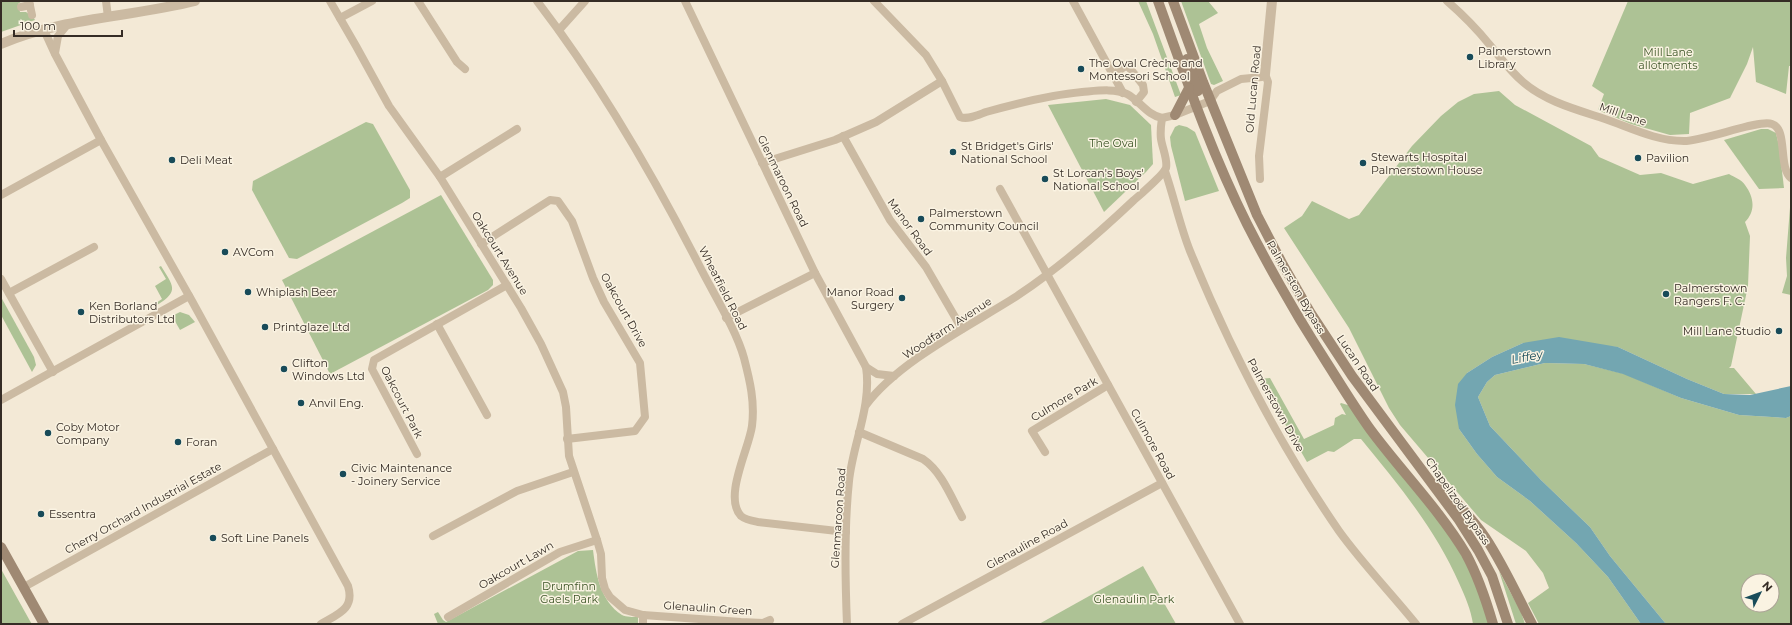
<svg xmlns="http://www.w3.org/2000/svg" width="1792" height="625" font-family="Montserrat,sans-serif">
	<rect width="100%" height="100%" fill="#f3e9d6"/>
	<g fill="#adc295" fill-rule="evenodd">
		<polygon points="1,1 22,1 18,4 20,12 26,12 33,17 35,20 1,32"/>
		<polygon points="1138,1 1146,1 1181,95 1175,97 1153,34"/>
		<polygon points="1181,1 1208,1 1218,13 1199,24 1207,48 1223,81 1214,85 1211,84"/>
		<polygon points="1628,1 1791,1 1791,66 1789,66 1786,94 1756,82 1753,47 1747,64 1730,98 1690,113 1689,134 1670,135 1631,124 1598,110 1604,94 1592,86"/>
		<path d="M1499,91L1515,105L1591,146L1599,157L1640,175L1661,173L1693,184L1729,174C1734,177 1742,180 1745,185C1754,197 1756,211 1745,222L1750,236L1748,286L1731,366L1729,368H1734L1756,394H1724L1687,379L1618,347L1523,343L1492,357L1467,373L1459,429L1477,454L1497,477L1530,501L1576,543L1608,577L1641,624H1539L1528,603L1549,588L1543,573L1526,551L1481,520L1400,425L1389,408L1349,328L1284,228L1302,216L1312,201L1349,219L1359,215L1412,146L1441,116L1458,102L1474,94Z"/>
		<polygon points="1106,99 1130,105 1151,125 1153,164 1146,172 1104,212 1048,105"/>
		<polygon points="366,122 373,124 410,190 410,198 402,203 297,259 289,258 252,190 253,181"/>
		<polygon points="1179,125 1187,127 1195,132 1219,191 1185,201 1171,146 1170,137 1175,127"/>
		<polygon points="1761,129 1768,129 1776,133 1779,146 1784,188 1759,189 1724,140"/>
		<polygon points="441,195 493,280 493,285 488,290 330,374 282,280"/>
		<polygon points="1791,195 1791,295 1782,293 1787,276 1786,258"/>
		<path d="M161,266C173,286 180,291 157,305L156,303L162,299L155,286L166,279L159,267Z"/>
		<polygon points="1,297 34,357 36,365 32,372 1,315"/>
		<polygon points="180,312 189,315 195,322 180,330 172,316"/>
		<path d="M1545,363L1584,364L1625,374L1681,398L1739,415L1786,418L1791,416V624H1666L1610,556L1590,527L1541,480L1490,426L1478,397L1487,382L1495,375ZM1748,581H1772V605H1748Z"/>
		<path d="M1270,378L1304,439L1334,425L1335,418L1342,414L1346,415L1340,404L1341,403L1351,406L1444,528L1463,557L1479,591L1490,624H1473C1471,610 1465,596 1459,583C1436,530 1398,484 1361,439H1354L1334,452L1328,451L1307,462L1259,379Z"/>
		<path d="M593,550C596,574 600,601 622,615C626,617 633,617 638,617V624H438L434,614L438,612L443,620L446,622L578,551Z"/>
		<polygon points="1143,566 1176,624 1039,624"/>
		<polygon points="1,569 30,621 32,624 1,624"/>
		<polygon points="1499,571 1521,612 1525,624 1516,624"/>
	</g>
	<polygon fill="#73a6b1" points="1559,337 1618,347 1687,379 1724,394 1750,395 1791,386 1791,416 1786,418 1739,415 1681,398 1623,374 1584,364 1545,363 1495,375 1487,382 1478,397 1490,426 1541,480 1590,527 1610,556 1666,624 1641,624 1608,577 1576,543 1530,501 1497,477 1477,454 1459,429 1455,405 1458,384 1467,373 1492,357 1523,343"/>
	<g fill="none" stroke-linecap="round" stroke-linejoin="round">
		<g stroke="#cbbaa2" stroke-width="8">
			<polyline points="29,1 32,15"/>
			<polyline points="106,1 108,17"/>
			<polyline points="330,1 356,46 389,106 440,177 521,308 541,344 563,392 566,407 569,456 597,540 601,554 602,578 605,589 610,597 625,610 643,615 741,622 763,623 770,620"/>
			<polyline points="418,1 457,62 465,69"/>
			<path d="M537,1C600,83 652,173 699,265C713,293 736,329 744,358C750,381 755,402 752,426C749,449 723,497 741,516C746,520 753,521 758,522L846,532"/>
			<path d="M685,1L815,273L866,367C872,406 853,443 849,481C844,528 845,577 847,624"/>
			<polyline points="1073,1 1123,93"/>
			<path d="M1447,1C1462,14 1476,28 1489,44C1500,57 1510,71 1523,82C1546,102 1578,110 1605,119C1631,128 1656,141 1684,141C1705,141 1759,119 1772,124C1788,129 1778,168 1791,178"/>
			<polyline points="21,7 30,5"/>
			<polyline points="340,18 372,1"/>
			<path d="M44,30L55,54L101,140L192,301L348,586C355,609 338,614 321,624"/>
			<polyline points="559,30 585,1"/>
			<polyline points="55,53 58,36 67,25"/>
			<polyline points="1114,74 1124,67 1128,66 1143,85 1144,92 1136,102"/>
			<polyline points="1162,118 1175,115 1210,101 1217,91 1241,79 1262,77 1265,74 1268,82 1259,156 1260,179"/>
			<polyline points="843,136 890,220 926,267 962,329"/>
			<polyline points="762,163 835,140 876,122 942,81"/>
			<path d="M1165,171C1174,197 1180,226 1190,251C1230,349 1279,444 1339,531C1362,563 1391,593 1416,624"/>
			<polyline points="440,177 517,129"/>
			<polyline points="1000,189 1240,624"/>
			<polyline points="1,195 101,140"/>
			<polyline points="481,244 550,200 558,201 572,221 593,278 604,302 640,363 645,417 635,431 567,439"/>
			<polyline points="1,279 53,372"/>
			<polyline points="9,293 94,247"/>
			<polyline points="726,318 815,273"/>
			<polyline points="437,324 487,415"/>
			<polyline points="866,367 877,374 894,376"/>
			<polyline points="1,400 189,296"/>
			<path d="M866,405C899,361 970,326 1017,296C1059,268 1097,235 1134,200C1140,195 1164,174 1166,168C1168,160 1162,147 1161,139C1160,131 1161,125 1162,118C1147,115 1140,101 1127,94C1115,88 1095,91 1082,92C1049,95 1018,103 986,112C978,115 968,120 960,117L942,81L926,55L874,1"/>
			<path d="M859,432L923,459C942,472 951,497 962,517"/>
			<polyline points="1045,452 1032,431 1108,385"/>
			<polyline points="417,454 372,369 374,360 507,285"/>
			<polyline points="433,536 517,491 573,472"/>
			<polyline points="24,587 273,449"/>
			<polyline points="643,615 643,624"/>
			<polyline points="448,617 560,552 597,540"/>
			<polyline points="902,624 1162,483"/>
		</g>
		<g stroke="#cbbaa2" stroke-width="10">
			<path d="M1,44C62,18 131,17 195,1"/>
			<polyline points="1265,74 1272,1"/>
		</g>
		<g stroke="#9f8973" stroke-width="10">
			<path d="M1158,1C1185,76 1211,152 1247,224C1271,271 1298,318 1327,363C1341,385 1355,408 1370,429C1401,471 1439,509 1466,554C1478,576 1486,600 1493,624"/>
			<polyline points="1173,1 1203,82 1257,215 1283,265 1310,312 1352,376 1459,520 1478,550 1492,576 1508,624"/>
			<polyline points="1187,59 1198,91"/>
			<polyline points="1175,115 1189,88"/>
			<path d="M1440,485C1456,502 1472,518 1485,537C1503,564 1517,595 1532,624"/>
			<polyline points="1,547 44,624"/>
		</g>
	</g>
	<g fill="#184b59" stroke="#faf3e2" stroke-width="1.5">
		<circle cx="1470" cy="57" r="4"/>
		<circle cx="1081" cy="69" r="4"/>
		<circle cx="953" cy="152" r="4"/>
		<circle cx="1638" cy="158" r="4"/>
		<circle cx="172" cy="160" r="4"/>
		<circle cx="1363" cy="163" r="4"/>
		<circle cx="1045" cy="179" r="4"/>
		<circle cx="921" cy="219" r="4"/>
		<circle cx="225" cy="252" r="4"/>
		<circle cx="248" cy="292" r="4"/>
		<circle cx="1666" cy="294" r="4"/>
		<circle cx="902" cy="298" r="4"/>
		<circle cx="81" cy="312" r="4"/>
		<circle cx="265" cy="327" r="4"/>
		<circle cx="1779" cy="331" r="4"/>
		<circle cx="284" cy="369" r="4"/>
		<circle cx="301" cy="403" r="4"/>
		<circle cx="48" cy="433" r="4"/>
		<circle cx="178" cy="442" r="4"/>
		<circle cx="343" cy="474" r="4"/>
		<circle cx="41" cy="514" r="4"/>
		<circle cx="213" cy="538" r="4"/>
	</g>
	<g text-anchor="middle" stroke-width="3" stroke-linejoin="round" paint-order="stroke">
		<g font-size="11" fill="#352c25" stroke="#faf3e2" text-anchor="start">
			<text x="1478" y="55">Palmerstown<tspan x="1478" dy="13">Library</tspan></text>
			<text x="1089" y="67">The Oval Crèche and<tspan x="1089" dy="13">Montessori School</tspan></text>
			<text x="961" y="150">St Bridget's Girls'<tspan x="961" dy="13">National School</tspan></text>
			<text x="1371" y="161">Stewarts Hospital<tspan x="1371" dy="13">Palmerstown House</tspan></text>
			<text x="1646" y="162">Pavilion</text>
			<text x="180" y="164">Deli Meat</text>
			<text x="1053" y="177">St Lorcan's Boys'<tspan x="1053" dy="13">National School</tspan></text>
			<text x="929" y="217">Palmerstown<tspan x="929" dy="13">Community Council</tspan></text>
			<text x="233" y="256">AVCom</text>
			<text x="1674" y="292">Palmerstown<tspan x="1674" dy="13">Rangers F. C.</tspan></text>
			<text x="256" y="296">Whiplash Beer</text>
			<text x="894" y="296" text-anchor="end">Manor Road<tspan x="894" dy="13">Surgery</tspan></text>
			<text x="89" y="310">Ken Borland<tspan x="89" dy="13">Distributors Ltd</tspan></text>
			<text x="273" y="331">Printglaze Ltd</text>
			<text x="1771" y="335" text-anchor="end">Mill Lane Studio</text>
			<text x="292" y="367">Clifton<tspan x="292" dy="13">Windows Ltd</tspan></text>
			<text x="309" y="407">Anvil Eng.</text>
			<text x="56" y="431">Coby Motor<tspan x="56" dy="13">Company</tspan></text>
			<text x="186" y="446">Foran</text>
			<text x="351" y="472">Civic Maintenance<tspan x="351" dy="13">- Joinery Service</tspan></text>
			<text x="49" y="518">Essentra</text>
			<text x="221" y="542">Soft Line Panels</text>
		</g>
		<g font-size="11" fill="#3d5527" stroke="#faf3e2">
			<text x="1668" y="56">Mill Lane<tspan x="1668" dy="13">allotments</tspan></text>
			<text x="1113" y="147">The Oval</text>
			<text x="569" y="590">Drumfinn<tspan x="569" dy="13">Gaels Park</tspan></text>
			<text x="1134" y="603">Glenaulin Park</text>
		</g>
		<g font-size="11" fill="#352c25" stroke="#faf3e2">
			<text transform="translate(1253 89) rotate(-85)" y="4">Old Lucan Road</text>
			<text transform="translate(1623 114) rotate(19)" y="4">Mill Lane</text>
			<text transform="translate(783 181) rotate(64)" y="4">Glenmaroon Road</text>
			<text transform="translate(910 227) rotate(54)" y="4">Manor Road</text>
			<text transform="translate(500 253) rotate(58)" y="4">Oakcourt Avenue</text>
			<text transform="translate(1296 287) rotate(60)" y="4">Palmerston Bypass</text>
			<text transform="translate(723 288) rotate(63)" y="4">Wheatfield Road</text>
			<text transform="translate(624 310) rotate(61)" y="4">Oakcourt Drive</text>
			<text transform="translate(947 328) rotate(-33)" y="4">Woodfarm Avenue</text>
			<text transform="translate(1358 363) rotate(56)" y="4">Lucan Road</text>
			<text transform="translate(1064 399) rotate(-31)" y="4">Culmore Park</text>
			<text transform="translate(402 402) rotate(63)" y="4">Oakcourt Park</text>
			<text transform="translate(1276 405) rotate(61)" y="4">Palmerstown Drive</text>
			<text transform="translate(1153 444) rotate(61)" y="4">Culmore Road</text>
			<text transform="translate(1458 501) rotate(55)" y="4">Chapelizod Bypass</text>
			<text transform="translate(143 508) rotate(-29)" y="4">Cherry Orchard Industrial Estate</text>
			<text transform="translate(838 518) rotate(-86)" y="4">Glenmaroon Road</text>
			<text transform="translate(1027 544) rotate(-29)" y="4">Glenauline Road</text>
			<text transform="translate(516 565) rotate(-30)" y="4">Oakcourt Lawn</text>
			<text transform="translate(708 608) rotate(4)" y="4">Glenaulin Green</text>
		</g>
		<g font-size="12" font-style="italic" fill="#184b59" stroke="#faf3e2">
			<text transform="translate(1527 357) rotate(-11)" y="4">Liffey</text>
		</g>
	</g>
	<rect width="1792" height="625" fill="none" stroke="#352c25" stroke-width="4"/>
	<g transform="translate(1760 593) rotate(48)"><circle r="19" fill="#faf3e2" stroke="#aba396"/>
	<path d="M0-3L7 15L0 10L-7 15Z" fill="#184b59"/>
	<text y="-6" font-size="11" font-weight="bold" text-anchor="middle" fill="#352c25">N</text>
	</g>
	<path d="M14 30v6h108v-6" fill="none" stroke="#352c25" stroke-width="2"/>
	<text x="20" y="30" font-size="12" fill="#352c25" stroke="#faf3e2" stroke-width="3" paint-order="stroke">100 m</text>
</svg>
